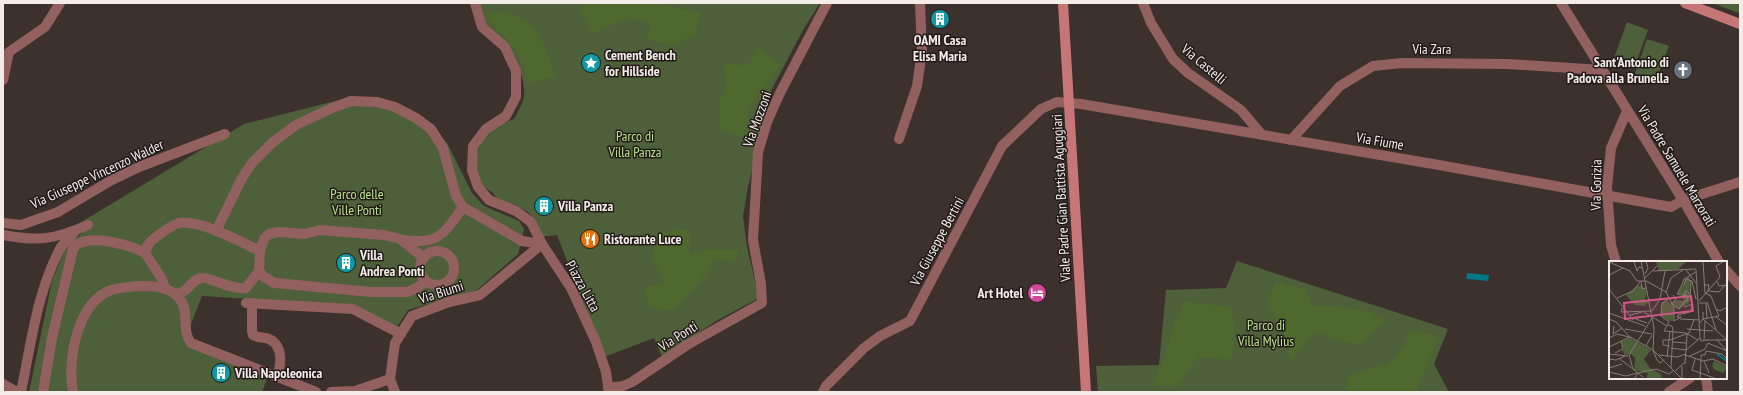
<svg xmlns="http://www.w3.org/2000/svg" width="1743" height="395" font-family="'PT Sans Narrow',sans-serif">
	<rect width="100%" height="100%" fill="#3c312c"/>
	<g fill="#4e6039">
		<path d="M478,3H820L803,30L771,91L748,187L743,216L747,247L759,298L716,321L662,357L654,338L604,357L557,235L540,237L535,220L528,212L516,205L499,201L492,192L481,185L476,173V159L479,148L473,146L486,129L514,119C518,112 522,105 524,97C526,83 516,54 507,44C504,39 497,37 493,33C483,25 480,15 478,3Z"/>
		<polygon points="1712,3 1740,3 1739,13"/>
		<polygon points="1627,22 1648,30 1634,68 1613,61"/>
		<polygon points="1647,39 1669,46 1656,81 1635,74"/>
		<polygon points="347,98 408,110 427,120 447,143 472,193 484,206 519,221 524,229 522,241 518,254 477,290 408,310 397,327 353,305 202,296 186,337 270,371 262,392 29,392 52,281 66,247 82,233 78,224 244,124"/>
		<polygon points="1237,261 1448,329 1434,364 1449,392 1098,392 1096,366 1159,365 1166,290 1226,288"/>
	</g>
	<g fill="#4f682e">
		<polygon points="584,3 654,3 701,13 695,35 674,45 646,39 651,22 627,19 593,33 579,9"/>
		<path d="M500,11C511,14 523,17 532,25C541,32 551,64 556,76L530,83L517,52L484,15Z"/>
		<polygon points="758,47 780,64 761,92 749,107 744,137 719,129 720,101 726,86 724,63 748,65"/>
		<polygon points="689,229 690,255 708,249 738,250 736,262 715,259 707,274 673,311 650,308 644,288 666,282 652,259 656,233"/>
		<polygon points="1275,282 1305,289 1312,305 1341,307 1371,312 1384,321 1359,346 1315,332 1290,362 1283,329 1267,305"/>
		<polygon points="1185,302 1232,307 1234,328 1232,360 1198,357 1177,386 1153,385 1166,354 1173,325"/>
		<polygon points="1411,330 1439,337 1416,392 1347,392 1348,375 1389,364 1403,347"/>
	</g>
	<polygon fill="#037785" points="1467,273 1489,275 1488,281 1466,279"/>
	<g fill="none" stroke-linecap="round" stroke-linejoin="round">
		<g stroke="#936060" stroke-width="10">
			<polyline points="475,3 482,27 505,47 516,71 516,97 506,116 486,129 473,146 472,170 478,187 489,200 516,211 531,222 542,244 571,288 596,342 606,372 609,392"/>
			<polyline points="1143,3 1151,23 1173,59 1188,73 1241,110 1262,135"/>
			<polyline points="1561,3 1683,200 1719,262"/>
			<polyline points="3,80 9,52 45,27 60,3"/>
			<polyline points="899,139 917,86 922,51 920,3"/>
			<polyline points="1291,140 1340,86 1373,66 1402,63 1507,64 1602,70"/>
			<polyline points="3,223 21,225 58,212 110,181 139,167 225,134"/>
			<polyline points="216,231 242,178 252,163 272,143 296,125 332,108 351,101 377,102 395,107 416,118 431,129 443,148 456,196 463,207 522,241 542,244"/>
			<path d="M3,235C39,242 55,239 88,225"/>
			<path d="M403,240C439,245 444,234 463,207"/>
			<circle cx="437" cy="268" r="17"/>
			<polyline points="1616,262 1611,245 1607,187 1611,148 1627,111"/>
			<polyline points="1726,270 1740,286"/>
			<polyline points="259,271 264,277 275,283 371,292 407,292 417,288 426,281"/>
			<path d="M165,289L162,279L145,253C147,243 153,239 160,234C166,230 172,225 179,223C199,219 241,242 260,251L264,239L269,234L278,232L305,234L320,230L384,235L400,239L424,258"/>
			<path d="M176,294C191,291 190,280 201,278C209,276 230,290 246,288L259,271L260,251"/>
			<polyline points="246,303 353,309 401,334"/>
			<path d="M252,303V331L253,335C258,338 264,337 269,339C284,346 281,365 277,377"/>
			<polyline points="1706,378 1708,392"/>
			<polyline points="3,384 17,392"/>
			<polyline points="608,388 623,386 632,382 687,345 762,303 761,284 753,240 758,152 767,122 780,93 827,3"/>
			<path d="M21,392C31,344 37,291 61,247C65,241 71,238 75,231"/>
			<path d="M43,392L52,338L73,249C84,232 130,244 145,253"/>
			<path d="M73,392C67,360 77,303 111,290C120,287 130,287 138,286C152,286 166,286 176,295C192,308 180,329 191,343L316,392"/>
			<polyline points="331,392 355,391 390,379"/>
			<polyline points="395,392 390,379 395,343 412,316 449,302 480,295 542,244"/>
			<polyline points="823,392 826,386 864,348 880,336 910,321 1002,146 1041,109 1057,102 1081,104 1439,165 1671,207 1683,200 1740,182"/>
			<polyline points="1669,392 1690,378"/>
		</g>
		<g stroke="#c77678" stroke-width="10">
			<polyline points="1063,3 1086,392"/>
			<polyline points="1685,3 1740,24"/>
		</g>
	</g>
	<defs>
		<g id="building-disc" transform="scale(1)"><circle r="9.5" fill="#0f9aa8" stroke="#201a18"/><path d="M-4-6H4V6H1V3H-1V6H-4ZM-2.5-4.3h1.7v1.8h-1.7ZM.8-4.3h1.7v1.8H.8ZM-2.5-1h1.7V.8h-1.7ZM.8-1h1.7V.8H.8Z" fill="#fff"/></g>
		<g id="sight-disc" transform="scale(1)"><circle r="9.5" fill="#0f9aa8" stroke="#201a18"/><path d="M0-6L1.8-2.2L6-1.7L2.9 1.2L3.7 5.4L0 3.3L-3.7 5.4L-2.9 1.2L-6-1.7L-1.8-2.2Z" fill="#fff"/></g>
		<g id="church-disc" transform="scale(1)"><circle r="9.5" fill="#6b7280" stroke="#201a18"/><path d="M-1.2-6h2.4v3.5h3.3v2.4h-3.3V6h-2.4V-.1h-3.3v-2.4h3.3Z" fill="#fff"/></g>
		<g id="restaurant-disc" transform="scale(1)"><circle r="9.5" fill="#e8710a" stroke="#201a18"/><path d="M-5-6h1v4h1v-4h1v4h1v-4h1v5L-1.5 .5V6h-2V.5L-5-1ZM5-6V6H3V1.5H1.5Q1.5-4 5-6Z" fill="#fff"/></g>
		<g id="hotel-disc" transform="scale(1)"><circle r="9.5" fill="#d1479c" stroke="#201a18"/><path d="M-6-4.5h1.5V1H6V5H4.5V3h-9V5H-6ZM-4 0a1.8 1.8 0 1 1 3.6 0ZM.5 0V-2.5h3Q6-2.5 6 0Z" fill="#fff"/></g>
	</defs>
	<g fill-rule="evenodd">
		<use href="#building-disc" x="940" y="19"/>
		<use href="#sight-disc" x="591" y="63"/>
		<use href="#church-disc" x="1683" y="70"/>
		<use href="#building-disc" x="544" y="206"/>
		<use href="#restaurant-disc" x="590" y="239"/>
		<use href="#building-disc" x="346" y="263"/>
		<use href="#hotel-disc" x="1037" y="293"/>
		<use href="#building-disc" x="221" y="373"/>
	</g>
	<g text-anchor="middle" stroke-width="3" stroke-linejoin="round" paint-order="stroke">
		<g font-size="14" font-weight="bold" fill="#f4ece9" stroke="#201a18" text-anchor="start">
			<text x="940" y="45" text-anchor="middle">OAMI Casa<tspan x="940" dy="16">Elisa Maria</tspan></text>
			<text x="605" y="60">Cement Bench<tspan x="605" dy="16">for Hillside</tspan></text>
			<text x="1669" y="67" text-anchor="end">Sant'Antonio di<tspan x="1669" dy="16">Padova alla Brunella</tspan></text>
			<text x="558" y="211">Villa Panza</text>
			<text x="604" y="244">Ristorante Luce</text>
			<text x="360" y="260">Villa<tspan x="360" dy="16">Andrea Ponti</tspan></text>
			<text x="1023" y="298" text-anchor="end">Art Hotel</text>
			<text x="235" y="378">Villa Napoleonica</text>
		</g>
		<g font-size="14" fill="#f4ece9" stroke="#201a18">
			<text x="1432" y="54">Via Zara</text>
			<text transform="translate(1204 64) rotate(40)" y="5">Via Castelli</text>
			<text transform="translate(757 119) rotate(-70)" y="5">Via Mozzoni</text>
			<text transform="translate(1380 141) rotate(10)" y="5">Via Fiume</text>
			<text transform="translate(1677 166) rotate(59)" y="5">Via Padre Samuele Marzorati</text>
			<text transform="translate(97 174) rotate(-25)" y="5">Via Giuseppe Vincenzo Walder</text>
			<text transform="translate(1596 185) rotate(-89)" y="5">Via Gorizia</text>
			<text transform="translate(1061 198) rotate(-93)" y="5">Viale Padre Gian Battista Aguggiari</text>
			<text transform="translate(937 241) rotate(-62)" y="5">Via Giuseppe Bertini</text>
			<text transform="translate(583 286) rotate(61)" y="5">Piazza Litta</text>
			<text transform="translate(441 292) rotate(-18)" y="5">Via Biumi</text>
			<text transform="translate(678 336) rotate(-32)" y="5">Via Ponti</text>
		</g>
		<g font-size="14" fill="#b9e18b" stroke="#201a18">
			<text x="635" y="141">Parco di<tspan x="635" dy="16">Villa Panza</tspan></text>
			<text x="357" y="199">Parco delle<tspan x="357" dy="16">Ville Ponti</tspan></text>
			<text x="1266" y="330">Parco di<tspan x="1266" dy="16">Villa Mylius</tspan></text>
		</g>
	</g>
	<g transform="translate(1609 261)">
		<rect width="118" height="118" fill="#3c312c"/>
		<path d="M47,0H78L69,8L50,10ZM79,16L81,17L80,42L70,48L65,46L64,60H60L52,54L53,42L59,39L61,43L67,39L75,40L73,33H68ZM32,24L38,30L36,38L40,41L35,45L26,44L17,34L28,25ZM21,77L42,89L35,98L41,107L52,113L53,118H37L39,112L25,109L26,97L22,93L16,94L13,89L15,88L12,81ZM105,100L118,106L115,112L106,109L103,105Z" fill="#4e6039"/>
		<path fill="none" stroke="#037785" stroke-width="2" d="M108,93L118,100"/>
		<path fill="none" stroke="#867c78" stroke-width="1" d="M32,0L45,67L44,89M94,0L96,32L102,35L107,48M0,1L21,10L28,20H37L57,31L65,46V60M25,1L28,10L30,6L33,7M77,9L87,22M87,9L91,77L92,80L98,79M44,10L87,8M36,13L39,7L37,0M0,14L14,7M36,17L48,5M32,20L33,28L37,27M108,20L110,25L118,24M75,24L77,18L83,20L87,38M95,24H100L99,30L110,31L116,24M72,26L68,33L77,35L74,33L77,32L76,29L81,33M72,26L75,18L87,11M0,28L24,59M57,31L62,17L74,9M8,37L24,30L31,21M59,38L53,42L52,55L60,61M81,40L82,19M90,40L111,16L107,5L115,0M98,41L107,69M73,42L79,39L77,33M90,42H97L98,58M62,43L67,39L64,34M66,45L70,48L75,42M13,47L12,51L43,50L51,38L56,10M35,51L58,65M94,51V58L110,55L107,48L111,50L118,46M0,52L36,65M21,54L33,51M107,56L118,64M24,57L38,62M0,58L7,61L21,76M71,58L91,59M65,60L72,56H68L69,54L81,51L84,43L75,46M60,61L55,70L77,72L89,79M91,62L94,58L118,79M59,64L63,65L64,70L62,107M5,65L4,73L13,67M16,68L43,73M78,68L104,70M0,77L8,73L20,76M23,77L21,76L44,89L73,118M61,79L80,72L85,59M61,79H54V84L61,85M95,79L96,60M97,79H118M108,79L118,90M64,81L77,82M37,85L43,74M0,86L21,76M62,87L77,89M96,88L99,82L118,90M44,89L48,99L51,102L55,99M77,89L78,73M97,90L113,93L118,98M6,92L14,88L12,80M0,93L19,95M20,94L24,108L29,112L47,108L60,113L64,110M20,94L43,57M50,94L68,96L77,93M76,94L94,100L104,98L118,105M81,95L96,88M58,96L61,70M0,98L7,99L16,95M11,98L24,108M86,98L83,109L108,118M92,99V94H96L97,90M95,100L100,112M76,103L77,89L91,77M73,105V118M0,107L13,103M0,111L17,115L28,112M65,111L76,101M25,118L29,112L34,116M91,118L92,99"/>
		<path fill="#d15886" fill-opacity="0.15" stroke="#d15886" stroke-width="2" d="M82,35L84,50L16,58L15,42Z"/>
		<rect width="118" height="118" fill="none" stroke="#f4ece9" stroke-width="2"/>
	</g>
	<rect width="1743" height="395" fill="none" stroke="#f4ece9" stroke-width="8"/>
</svg>
